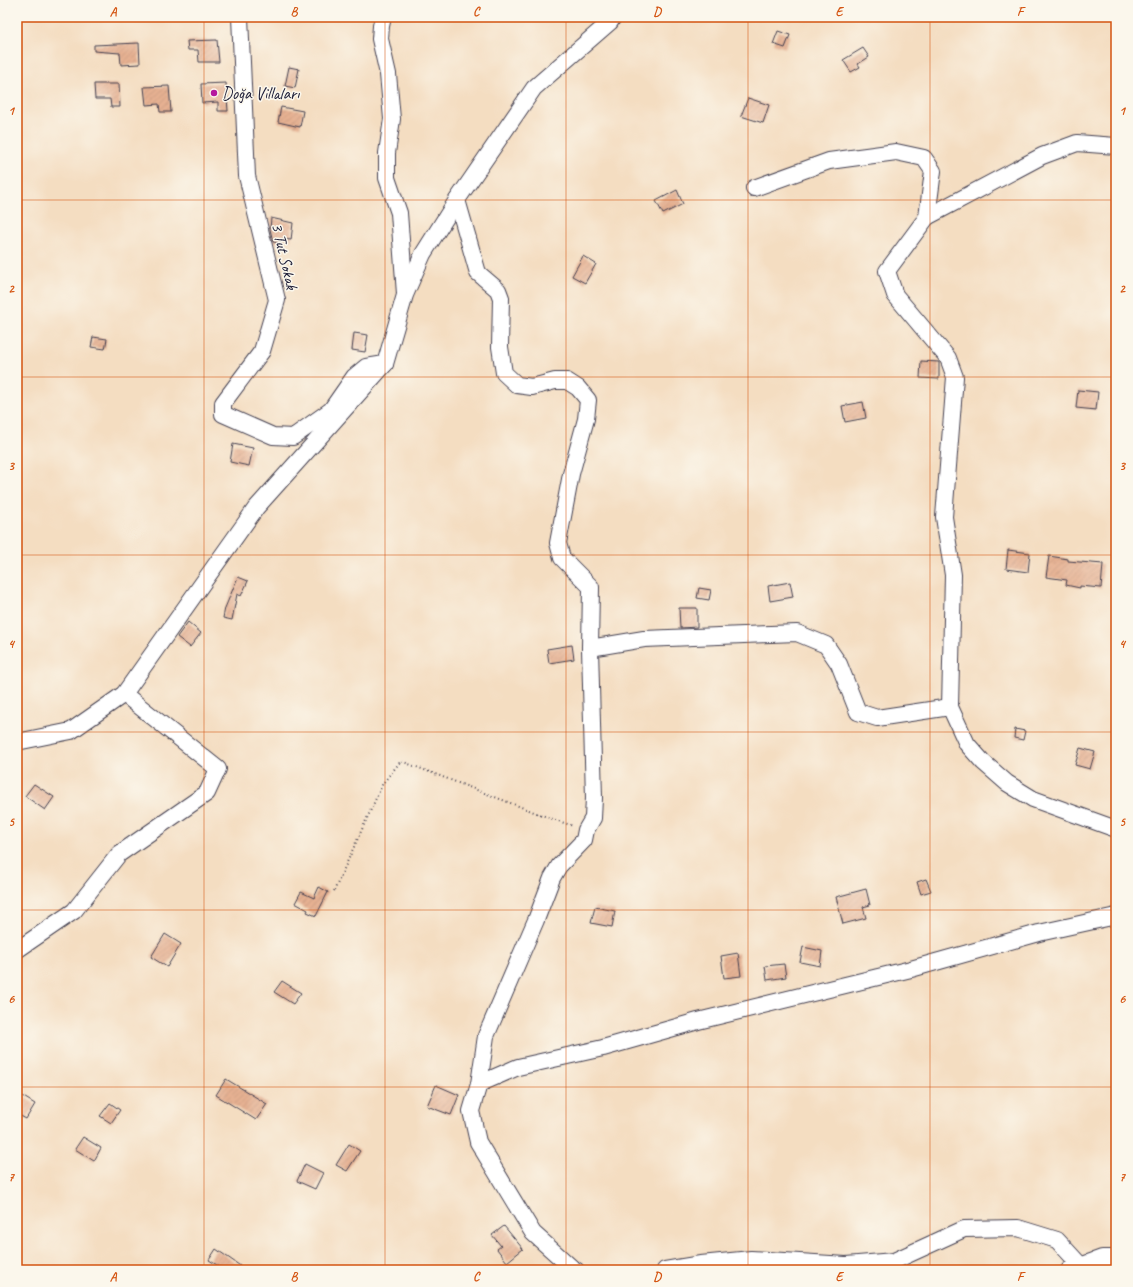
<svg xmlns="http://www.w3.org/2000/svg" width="1133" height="1287" font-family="Caveat,sans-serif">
	<defs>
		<pattern id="building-hatch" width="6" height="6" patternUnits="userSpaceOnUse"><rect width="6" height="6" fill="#e6b192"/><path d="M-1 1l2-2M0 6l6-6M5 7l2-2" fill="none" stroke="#c5987f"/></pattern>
	</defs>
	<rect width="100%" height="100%" fill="#fbf7ec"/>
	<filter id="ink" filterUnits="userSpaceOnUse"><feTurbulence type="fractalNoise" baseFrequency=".025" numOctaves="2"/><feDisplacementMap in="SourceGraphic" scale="8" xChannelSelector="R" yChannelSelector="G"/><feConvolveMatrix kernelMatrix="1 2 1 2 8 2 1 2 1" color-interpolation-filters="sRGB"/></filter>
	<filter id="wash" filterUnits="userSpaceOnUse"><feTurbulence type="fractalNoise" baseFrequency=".012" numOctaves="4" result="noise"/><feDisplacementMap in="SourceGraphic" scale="16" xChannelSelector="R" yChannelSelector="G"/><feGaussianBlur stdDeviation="0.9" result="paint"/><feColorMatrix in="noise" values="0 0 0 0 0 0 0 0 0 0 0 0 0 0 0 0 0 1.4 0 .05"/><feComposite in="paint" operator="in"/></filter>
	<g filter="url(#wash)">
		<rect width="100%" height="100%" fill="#f4ddc1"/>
		<g id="blocks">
			<g fill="url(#building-hatch)">
				<polygon points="778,31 790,35 785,48 773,44"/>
				<polygon points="217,40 219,62 199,62 198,50 188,50 187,41"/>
				<polygon points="139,43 140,64 121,65 120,53 94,51 94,45"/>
				<polygon points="863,48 869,57 858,64 860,67 851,72 843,60"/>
				<polygon points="289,67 299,69 295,88 285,86"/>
				<polygon points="226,83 228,111 218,111 218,102 202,103 201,84"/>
				<polygon points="94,84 119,84 120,107 111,107 110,99 95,99"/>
				<polygon points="169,86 171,112 160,112 159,104 146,105 144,87"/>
				<polygon points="748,98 769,105 763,123 741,116"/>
				<polygon points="281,107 303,111 300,127 278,122"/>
				<polygon points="677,190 683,204 663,214 656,201"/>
				<polygon points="271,218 293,223 291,240 282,239 281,243 273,242 270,229"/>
				<polygon points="583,256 596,264 585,283 572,276"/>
				<polygon points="354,333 368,335 365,352 352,350"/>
				<polygon points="93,337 107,339 105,349 91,347"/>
				<polygon points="921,361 939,362 939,379 920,378"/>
				<polygon points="1078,390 1098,392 1096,410 1076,408"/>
				<polygon points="863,402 866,418 845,422 842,406"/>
				<polygon points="233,444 253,448 249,466 230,462"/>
				<polygon points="1008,550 1030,553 1028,572 1006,569"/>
				<polygon points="1049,556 1068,559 1068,561 1103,564 1101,588 1080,586 1080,588 1066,585 1067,580 1046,577"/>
				<polygon points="238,577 248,581 241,596 237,594 232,620 223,618 225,608"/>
				<polygon points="790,582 793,597 770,601 768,586"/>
				<polygon points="699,588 711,590 709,600 697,598"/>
				<polygon points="679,608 697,608 697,627 680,628"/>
				<polygon points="188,622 201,633 190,647 177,637"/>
				<polygon points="572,645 574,659 549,663 547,649"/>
				<polygon points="1015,729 1025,731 1023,740 1014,738"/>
				<polygon points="1080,748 1095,752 1090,769 1075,765"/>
				<polygon points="34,784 54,797 45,810 25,796"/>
				<polygon points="926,879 931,891 921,894 917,882"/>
				<polygon points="319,887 328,892 316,916 307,912 308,910 295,903 301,892 314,898"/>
				<polygon points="866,889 870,905 863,907 866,918 843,924 836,897"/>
				<polygon points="595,907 615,911 612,927 591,923"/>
				<polygon points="165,934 181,944 167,967 151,957"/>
				<polygon points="803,947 822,951 820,966 800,962"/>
				<polygon points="738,953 741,976 724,978 721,956"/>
				<polygon points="784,964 786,977 767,980 765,966"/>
				<polygon points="282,981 301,993 293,1004 274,992"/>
				<polygon points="226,1079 267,1104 256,1120 216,1095"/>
				<polygon points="436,1085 459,1095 451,1115 427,1106"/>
				<polygon points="22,1096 35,1104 26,1119 17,1114 17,1104"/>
				<polygon points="110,1103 120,1110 111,1123 100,1116"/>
				<polygon points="83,1137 101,1148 94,1161 75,1149"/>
				<polygon points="349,1144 360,1151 347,1171 336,1165"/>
				<polygon points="305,1164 323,1173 315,1189 297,1181"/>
				<polygon points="504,1226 523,1249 507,1262 497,1249 501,1246 492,1235"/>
				<polygon points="216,1249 246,1270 225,1270 209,1260"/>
			</g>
		</g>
	</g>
	<g filter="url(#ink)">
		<use href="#blocks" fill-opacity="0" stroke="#423e4f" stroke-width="1"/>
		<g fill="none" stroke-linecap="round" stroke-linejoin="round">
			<g stroke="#423e4f" stroke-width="18">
				<g id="minor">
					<polyline points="240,17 247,176 277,300 262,351 223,403 223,414 273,436 293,437 331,410 354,377 366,367 385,364"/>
					<polyline points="383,17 381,26 380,39 388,74 392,119 387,153 387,178 399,213 405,294"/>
					<polyline points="754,188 829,161 896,152 924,158 933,171 927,217 887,271 895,295 948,358 955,377 944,517 953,575 950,707 967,744 983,762 1007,783 1033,799 1116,829"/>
					<polyline points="457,200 478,273 498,290 501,298 500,347 504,373 517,385 532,387 555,381 567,381 578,388 588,400 586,419 571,474 558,543 562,558 591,587 590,648 594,798 593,818 586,830 584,840 559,866 552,878 536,920 486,1036 479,1084"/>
					<polyline points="927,217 1042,156 1077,143 1116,146"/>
					<polyline points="590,648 644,639 797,633 826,645 839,664 858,712 877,718 950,707"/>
					<polyline points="17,742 71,731 124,694 256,508 385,364 405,295 423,254 457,200 534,88 610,22 613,17"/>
					<polyline points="17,950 74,911 119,854 207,793 218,769 124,694"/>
					<polyline points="576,1270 573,1269 533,1233 478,1142 471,1111 479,1084 518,1067 603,1048 698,1021 911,969 1039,933 1116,916"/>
					<polyline points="665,1270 701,1264 751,1259 846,1265 894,1261 964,1229 1018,1228 1057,1240 1081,1266"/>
					<polyline points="1069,1270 1102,1258 1116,1258"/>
				</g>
			</g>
			<polyline stroke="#423e4f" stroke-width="2" stroke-dasharray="1 3" stroke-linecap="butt" points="334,891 383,783 401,761 547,817 573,826"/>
			<use href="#minor" stroke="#fff" stroke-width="16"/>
		</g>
	</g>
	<path fill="none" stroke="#d45411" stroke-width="1" stroke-opacity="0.55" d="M204,17V1270M385,17V1270M566,17V1270M748,17V1270M930,17V1270M17,200H1116M17,377H1116M17,555H1116M17,732H1116M17,910H1116M17,1087H1116"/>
	<circle fill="#b5179e" stroke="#fbf7ec" stroke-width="1.5" cx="214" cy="93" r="4"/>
	<g text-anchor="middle" stroke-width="3" stroke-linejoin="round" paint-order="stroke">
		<g font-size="17" fill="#22223b" stroke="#fbf7ec" text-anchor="start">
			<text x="222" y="99">Doğa Villaları</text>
		</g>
		<g font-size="17" fill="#22223b" stroke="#fbf7ec">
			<text transform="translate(285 256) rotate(77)" y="6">3 Tut Sokak</text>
		</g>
	</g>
	<rect width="1133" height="1287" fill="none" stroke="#fbf7ec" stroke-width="44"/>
	<rect x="22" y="22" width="1089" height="1243" fill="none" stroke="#d45411" stroke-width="1.5"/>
	<g font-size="13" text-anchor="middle" font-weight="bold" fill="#d45411">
		<text x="113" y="16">A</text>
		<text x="294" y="16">B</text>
		<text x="476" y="16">C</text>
		<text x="657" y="16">D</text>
		<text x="839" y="16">E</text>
		<text x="1020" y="16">F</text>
		<text x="11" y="115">1</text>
		<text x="1122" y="115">1</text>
		<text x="11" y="293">2</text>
		<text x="1122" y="293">2</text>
		<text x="11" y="470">3</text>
		<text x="1122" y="470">3</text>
		<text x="11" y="648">4</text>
		<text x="1122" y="648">4</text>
		<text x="11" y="826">5</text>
		<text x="1122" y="826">5</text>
		<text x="11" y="1003">6</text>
		<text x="1122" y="1003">6</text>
		<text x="11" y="1181">7</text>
		<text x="1122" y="1181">7</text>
		<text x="113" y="1281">A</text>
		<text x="294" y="1281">B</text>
		<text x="476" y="1281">C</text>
		<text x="657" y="1281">D</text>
		<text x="839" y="1281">E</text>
		<text x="1020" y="1281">F</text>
	</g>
</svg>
